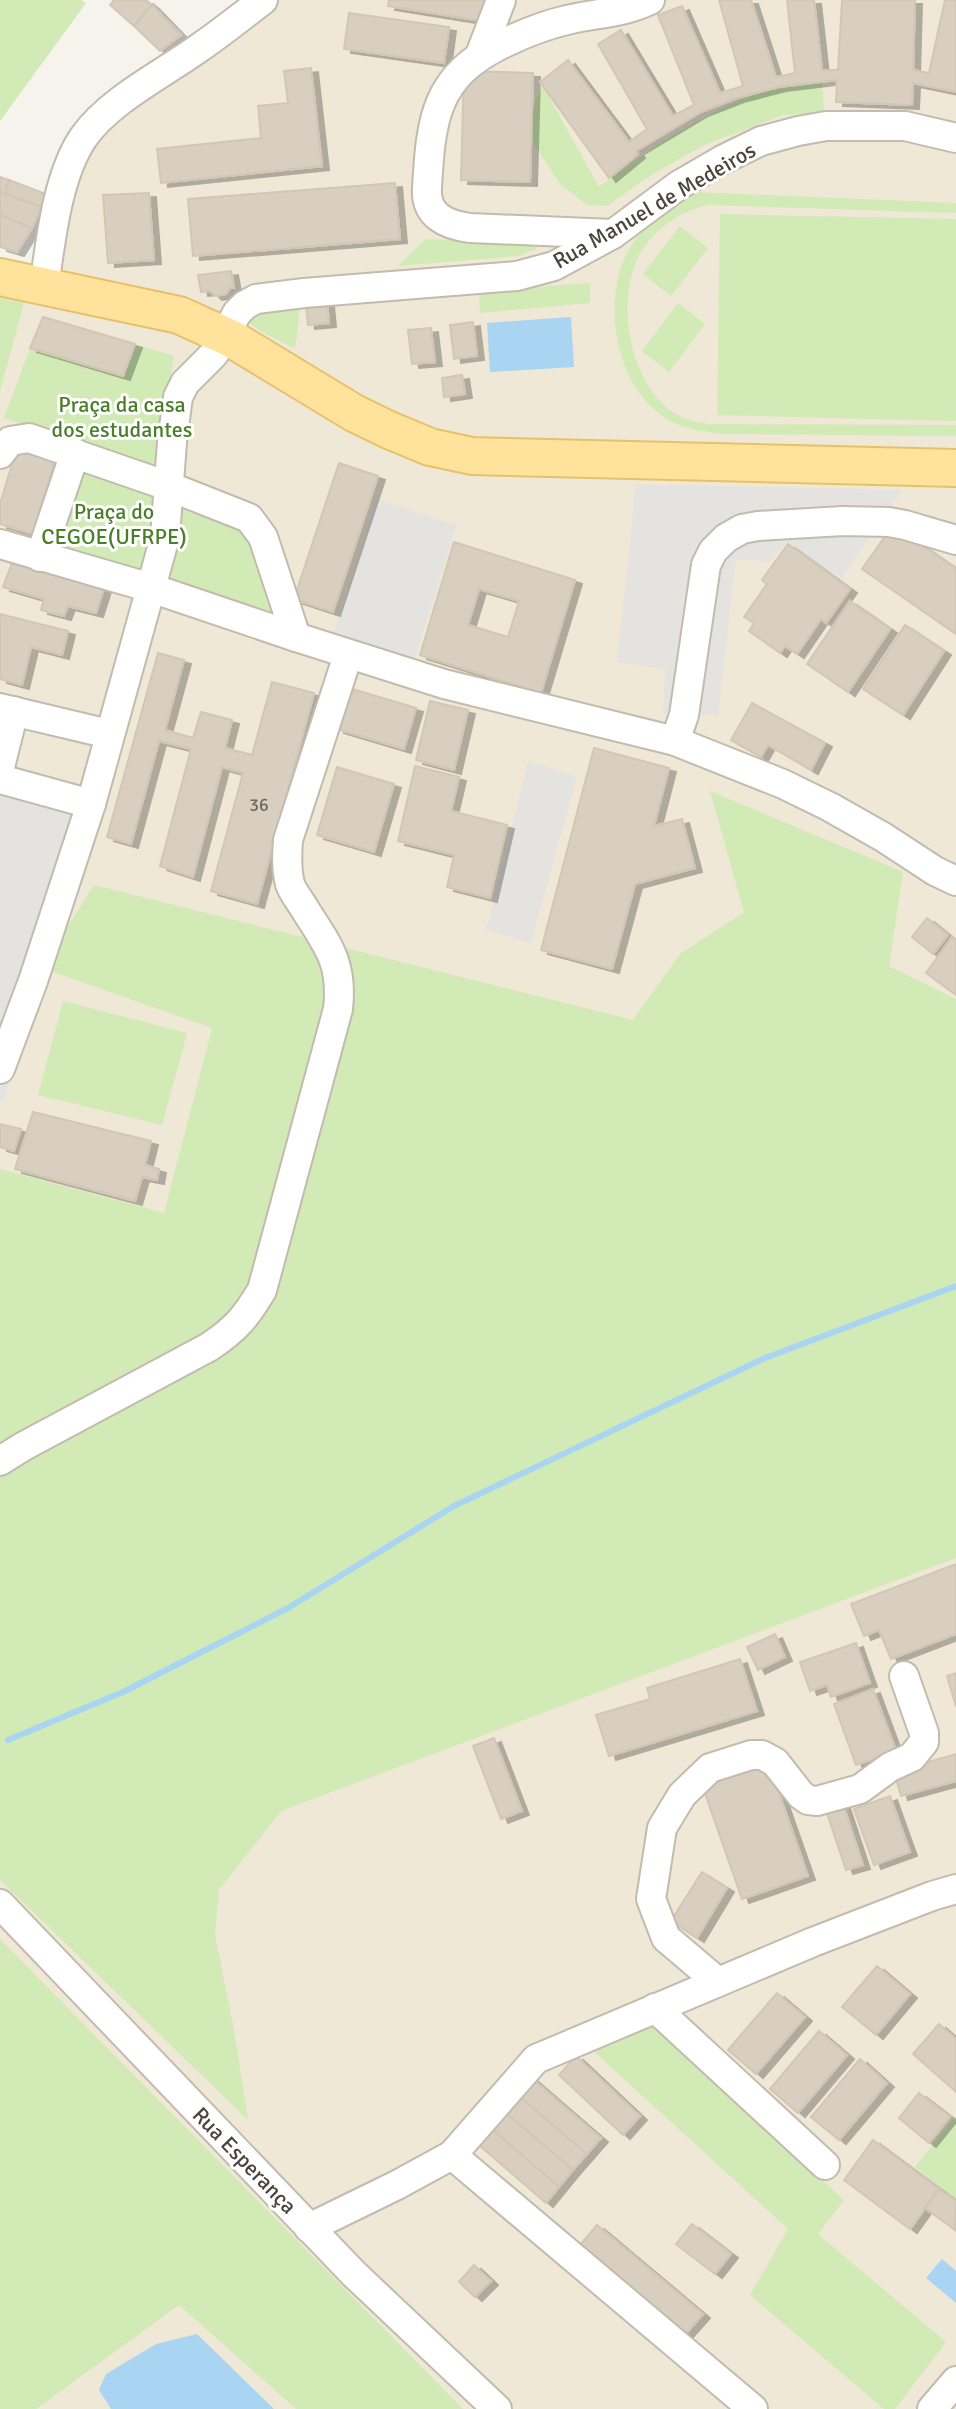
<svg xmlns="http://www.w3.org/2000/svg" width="956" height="2409" font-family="Signika,sans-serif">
	<defs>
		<filter id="shadow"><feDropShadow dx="7" dy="4" stdDeviation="0" flood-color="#0004"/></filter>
	</defs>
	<rect width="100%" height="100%" fill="#f6f3ec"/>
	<polygon fill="#efe8d6" points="277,0 956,0 956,2409 0,2409 0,277 44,286 94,138 140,98"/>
	<g fill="#d2eab5">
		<polygon points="0,0 81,0 86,3 0,121"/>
		<path d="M822,81L824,113L783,115L704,145L651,175L607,206L587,205L560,184L531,140L532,107L543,86L599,187C649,150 701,114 760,92C779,85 802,84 822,81Z"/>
		<path d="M694,192L956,203V213L708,205C681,211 659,226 643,249C613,294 628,383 674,413C685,420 697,422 709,424L956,425V436L726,434C705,432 686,430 667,419C616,388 601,304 627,253C642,224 668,209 694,192Z"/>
		<polygon points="720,214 956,219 956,421 717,415"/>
		<polygon points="680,226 708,248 671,296 643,274"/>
		<polygon points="426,239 539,244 536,249 519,256 398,266"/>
		<polygon points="590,283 590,303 480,313 479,291"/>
		<polygon points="0,298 24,303 0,391"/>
		<polygon points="301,300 295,349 257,329 247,320 249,309"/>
		<polygon points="678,303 705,324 669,372 642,351"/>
		<polygon points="135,344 174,356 154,471 4,418 30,348 123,375"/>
		<polygon points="76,457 261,521 293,638 44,554"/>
		<polygon points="710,791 903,872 889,966 956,999 956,1558 281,1811 219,1890 215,1934 235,2036 248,2120 0,1880 0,1169 164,1213 212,1028 42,968 94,885 633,1020 680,954 744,912"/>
		<polygon points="63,1001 187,1033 162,1125 38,1095"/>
		<polygon points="0,1939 463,2409 296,2409 179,2305 36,2409 0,2409"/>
		<polygon points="649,2019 844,2200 818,2234 946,2342 895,2409 884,2409 750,2295 788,2229 589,2047"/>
		<polygon points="956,2116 956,2200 915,2167"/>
	</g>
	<g fill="#e5e3e0">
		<polygon points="636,484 902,490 841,579 788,542 769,562 736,559 718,716 663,714 665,669 617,662"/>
		<polygon points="376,499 457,525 412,667 332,641"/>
		<polygon points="528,761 577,777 531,943 486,930"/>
		<polygon points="0,781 89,804 4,1101 0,1100"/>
	</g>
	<g fill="#a9d4f2">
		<polygon points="571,317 574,367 490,372 487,323"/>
		<polygon points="942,2259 956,2271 956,2303 926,2278"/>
		<polygon points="197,2334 274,2409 111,2409 99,2390 106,2374 156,2344"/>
	</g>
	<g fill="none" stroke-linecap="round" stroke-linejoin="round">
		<polyline stroke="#a9d4f2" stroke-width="6" points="8,1740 123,1692 288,1608 454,1506 765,1358 956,1286"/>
	</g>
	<g fill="#d8cfc1" stroke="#d3c7b4" stroke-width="2" fill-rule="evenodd" filter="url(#shadow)">
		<polygon points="114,0 146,0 152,5 134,26 110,5"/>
		<polygon points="389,0 491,0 488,22 388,6"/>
		<polygon points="719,0 751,0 776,77 795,73 787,0 814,0 822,70 838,70 842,0 915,0 913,70 929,73 945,0 956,0 956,92 913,83 912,105 836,102 837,80 779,87 737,98 701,112 636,151 638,154 609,178 540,82 568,60 629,142 647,129 598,44 621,30 673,116 694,105 658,15 682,6 720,93 743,86"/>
		<polygon points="152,5 181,35 160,51 134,26"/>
		<polygon points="349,13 449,27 444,63 344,49"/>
		<polygon points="311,68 322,166 161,183 157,149 261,138 258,106 288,103 284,71"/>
		<polygon points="464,71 533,73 530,182 461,180"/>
		<polygon points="0,177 9,180 5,194 0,192"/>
		<polygon points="9,180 46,194 41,207 5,194"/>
		<polygon points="395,183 400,239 193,256 188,199"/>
		<polygon points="0,192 41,207 32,228 0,215"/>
		<polygon points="149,193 154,260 108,263 103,195"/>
		<polygon points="0,215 32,228 17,252 0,247"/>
		<polygon points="231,271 234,288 230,288 226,294 215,296 210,291 201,292 198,275"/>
		<polygon points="327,302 329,323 308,325 306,304"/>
		<polygon points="43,317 135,344 123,376 30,348"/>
		<polygon points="473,322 477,356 454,359 450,325"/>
		<polygon points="431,328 435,362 412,364 408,330"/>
		<polygon points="462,375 465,394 444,397 442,378"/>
		<polygon points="18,445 56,457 33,534 0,524 0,504"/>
		<polygon points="339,463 378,476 333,612 294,599"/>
		<polygon points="893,525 956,569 956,634 862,569"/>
		<path d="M454,542L575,580L541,693L420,655ZM479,589L519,601L508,637L468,625Z"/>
		<polygon points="788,544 850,589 826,623 821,619 797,654 785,646 780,653 749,631 754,623 744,617 767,584 762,580"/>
		<polygon points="15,555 106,582 96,613 68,606 64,616 41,610 44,599 3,587"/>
		<polygon points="850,601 890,629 848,692 807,664"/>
		<polygon points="0,614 68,631 62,655 31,647 22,685 0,679"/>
		<polygon points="905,625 944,651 903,715 863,689"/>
		<polygon points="158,653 184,660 165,730 193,738 201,712 232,720 225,748 252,755 272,682 314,693 257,904 211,891 243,773 222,767 193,877 160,866 191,749 159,741 131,844 107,837"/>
		<polygon points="349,688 416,708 404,749 337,729"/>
		<polygon points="430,701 468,710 454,770 416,760"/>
		<polygon points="752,703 825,743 811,770 768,745 761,757 731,740"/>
		<polygon points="594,748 669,768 654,826 682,819 695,868 635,884 612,969 541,950"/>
		<polygon points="415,766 459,777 451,811 507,825 490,898 447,887 454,855 398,841"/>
		<polygon points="337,767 394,784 374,852 317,835"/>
		<polygon points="927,918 948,935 933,954 912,937"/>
		<polygon points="952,937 956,940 956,995 926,973"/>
		<polygon points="33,1112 151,1141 145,1165 159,1169 157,1180 142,1177 135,1201 15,1169"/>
		<polygon points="0,1124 21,1129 14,1151 0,1147"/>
		<polygon points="956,1564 956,1634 891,1659 879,1630 864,1636 851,1604"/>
		<polygon points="775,1634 785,1657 758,1670 747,1647"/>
		<polygon points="856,1643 870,1683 831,1697 827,1685 810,1691 800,1662"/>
		<polygon points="740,1659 757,1711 609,1756 596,1715 650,1699 647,1688"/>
		<polygon points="956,1673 956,1707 947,1676"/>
		<polygon points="873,1689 896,1751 856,1765 834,1704"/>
		<polygon points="494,1738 522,1811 501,1819 473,1746"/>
		<polygon points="956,1754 956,1781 901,1796 894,1772"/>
		<polygon points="767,1759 808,1876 742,1899 701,1782"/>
		<polygon points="890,1796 910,1852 874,1865 854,1809"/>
		<polygon points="843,1804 863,1865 846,1870 826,1810"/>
		<polygon points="702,1872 727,1888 697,1938 671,1921"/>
		<polygon points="877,1966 910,1994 876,2035 842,2007"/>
		<polygon points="777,1993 805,2017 756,2074 728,2050"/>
		<polygon points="939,2024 956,2039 956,2092 913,2054"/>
		<polygon points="819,2031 847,2055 798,2113 770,2089"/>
		<polygon points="576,2056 640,2116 623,2135 559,2075"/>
		<polygon points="860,2059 887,2083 839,2140 811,2117"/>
		<polygon points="528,2075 601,2138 587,2154 514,2092"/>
		<polygon points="514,2092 587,2154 573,2170 500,2108"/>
		<polygon points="919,2093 950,2117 929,2143 899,2118"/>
		<polygon points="500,2108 573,2170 559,2187 486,2124"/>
		<polygon points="486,2124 559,2187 546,2203 473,2140"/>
		<polygon points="873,2140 939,2189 910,2229 844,2180"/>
		<polygon points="939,2189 956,2201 955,2230 925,2208"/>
		<polygon points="692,2224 731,2254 715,2274 676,2244"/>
		<polygon points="597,2225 703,2314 680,2340 575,2251"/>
		<polygon points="474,2265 491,2281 475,2297 459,2282"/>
	</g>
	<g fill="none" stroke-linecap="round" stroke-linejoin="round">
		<g stroke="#c2bbae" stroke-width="32">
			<g id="minor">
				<polyline points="480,55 501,0"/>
				<path d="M613,234L470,228C447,225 425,216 427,188C431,118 435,76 504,43C525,33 545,25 567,20C596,13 624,13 650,0"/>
				<path d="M44,286C51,240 57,177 83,138C108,101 163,74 199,48C221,33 242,16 263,0"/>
				<polyline points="0,454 10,441 29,438 168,486 249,518 263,537 296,637 444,684 675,741 783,784 830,807 883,837 935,871 956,881"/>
				<polyline points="0,544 151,588 296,637"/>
				<polyline points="40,557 75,453"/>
				<polyline points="0,708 109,734"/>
				<polyline points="675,741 684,715 706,565 713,551 726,538 742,529 758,526 843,521 889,522 905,525 956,540"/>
				<polyline points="0,767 14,711"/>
				<polyline points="0,779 91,804"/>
				<polyline points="0,1069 33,981 91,804 165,537 172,442 178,397 185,383 214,354 237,313 245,305 256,299 304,293 517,276 554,266 613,234 679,185 722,160 761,141 798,131 826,126 905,126 956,138"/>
				<path d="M0,1461L24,1446L209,1347C236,1329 246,1317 262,1290L338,1009C343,964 329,947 306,911C301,902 293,893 290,884C286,869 287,854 288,840L348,655"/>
				<polyline points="0,1904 354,2274 497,2409"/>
				<polyline points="718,1982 666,1938 651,1899 662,1828 682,1795 710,1768 751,1755 762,1755 775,1762 801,1795 808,1800 817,1801 860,1789 890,1767 912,1757 924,1742 924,1733 904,1676"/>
				<polyline points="655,2008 825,2165"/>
				<polyline points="452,2155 536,2059 813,1942 932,1896 956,1889"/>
				<polyline points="309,2228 397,2185 452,2155 753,2409"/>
				<polyline points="932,2409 956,2381"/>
			</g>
		</g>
		<g stroke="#e6c16a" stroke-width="40">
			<polyline id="major" points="0,277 179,315 232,339 354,413 389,430 430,447 472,456 956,468"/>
		</g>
		<use href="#minor" stroke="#fff" stroke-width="28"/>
		<use href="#major" stroke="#ffe39c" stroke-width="36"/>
	</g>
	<g text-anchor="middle" stroke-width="6" stroke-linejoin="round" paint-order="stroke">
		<g font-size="18" fill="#6e675b">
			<text x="259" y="811">36</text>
		</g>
		<g font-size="22" fill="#4b4439" stroke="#fff">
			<text transform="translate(654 205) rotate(-30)" y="8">Rua Manuel de Medeiros</text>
			<text transform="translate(245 2160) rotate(46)" y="8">Rua Esperança</text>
		</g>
		<g font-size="22" fill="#4a7f2a" stroke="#fff">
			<text x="122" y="412">Praça da casa<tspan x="122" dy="25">dos estudantes</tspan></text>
			<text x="114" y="519">Praça do<tspan x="114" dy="25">CEGOE(UFRPE)</tspan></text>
		</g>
	</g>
</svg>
